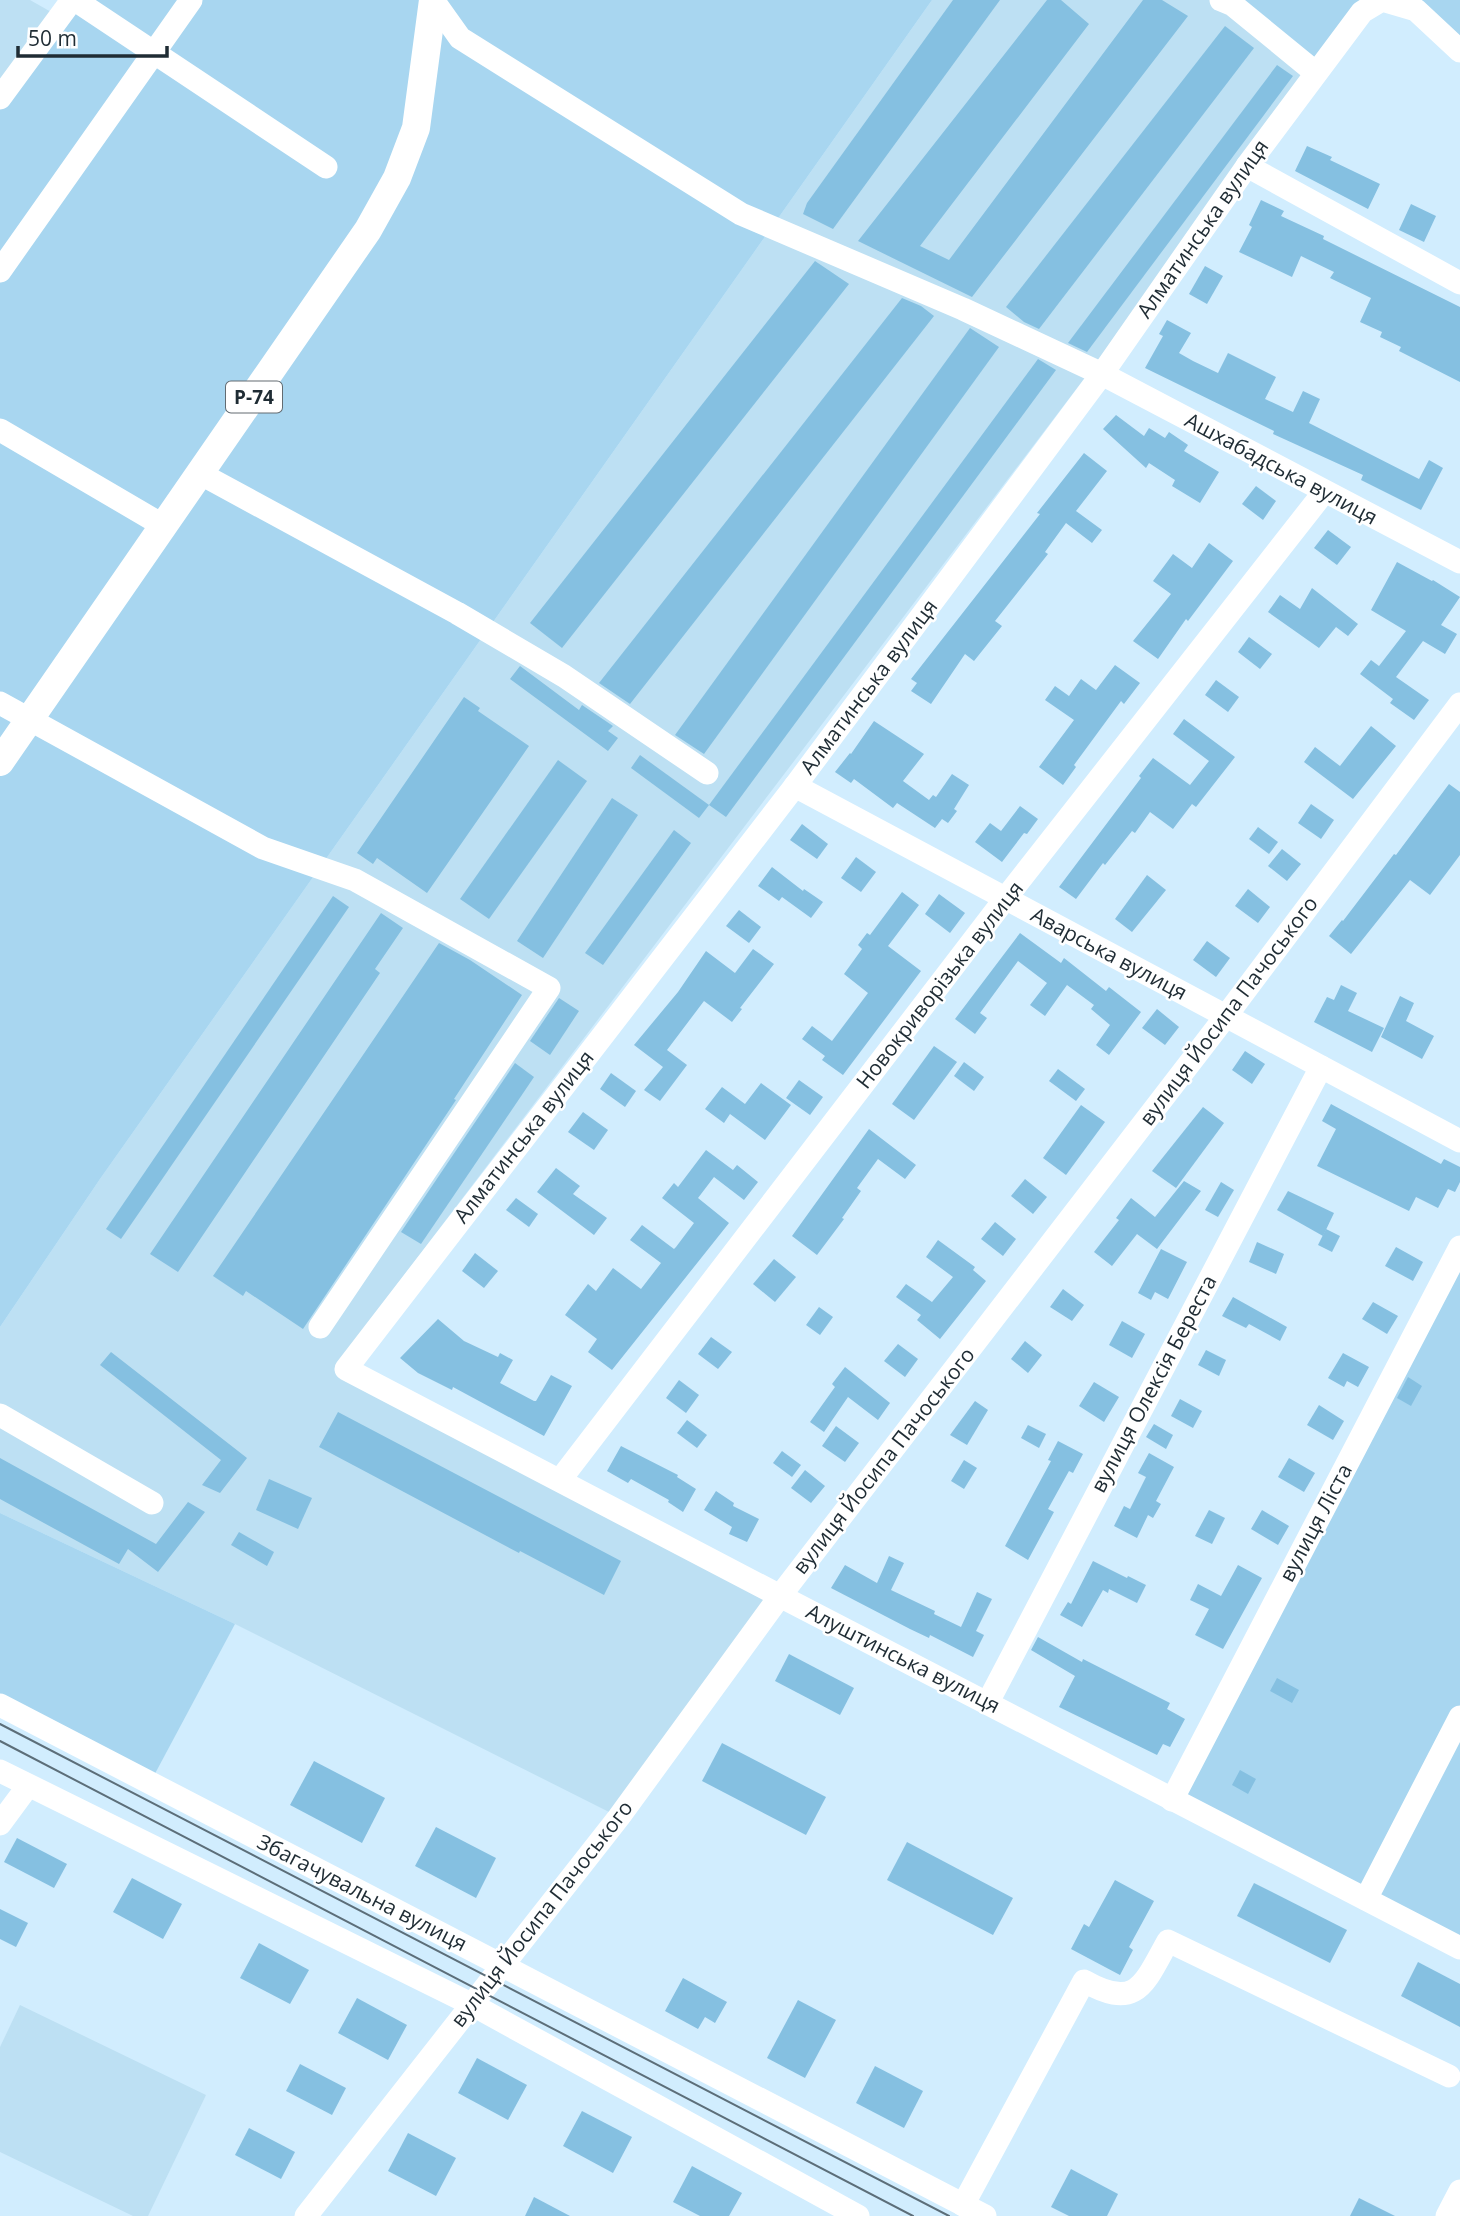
<svg xmlns="http://www.w3.org/2000/svg" width="1460" height="2216" font-family="'Open Sans',sans-serif">
	<rect width="100%" height="100%" fill="#d1edfe"/>
	<g fill="#bde0f3">
		<polygon points="0,0 30,0 60,17 0,98"/>
		<polygon points="932,0 1221,0 1316,73 342,1357 780,1596 619,1817 235,1624 0,1513 0,1327 100,1179"/>
		<polygon points="20,2005 206,2095 148,2216 133,2216 0,2152 0,2047"/>
	</g>
	<g fill="#a8d6f0">
		<polygon points="72,0 932,0 100,1179 0,1327 0,98"/>
		<polygon points="1221,0 1460,0 1460,51 1382,0 1316,73"/>
		<polygon points="1460,1247 1460,1948 1172,1800"/>
		<polygon points="0,1513 235,1624 150,1783 0,1705"/>
	</g>
	<g fill="#85c0e1">
		<polygon points="953,0 1000,0 833,229 803,214 807,203"/>
		<polygon points="1047,0 1061,0 1089,24 920,246 949,260 1143,0 1162,0 1188,16 972,297 858,241"/>
		<polygon points="1225,26 1254,48 1039,329 1024,322 1006,307"/>
		<polygon points="1277,65 1293,76 1087,352 1068,343"/>
		<polygon points="1307,146 1332,157 1330,160 1380,184 1368,209 1295,171"/>
		<polygon points="1261,200 1284,211 1281,216 1324,236 1323,239 1460,307 1460,382 1399,351 1401,347 1380,337 1382,332 1360,322 1371,298 1330,278 1334,272 1301,256 1292,277 1239,252 1252,227 1249,225"/>
		<polygon points="1411,204 1436,216 1424,242 1399,230"/>
		<polygon points="815,261 849,284 562,648 530,623"/>
		<polygon points="1205,266 1223,276 1207,304 1189,294"/>
		<polygon points="902,298 921,306 934,316 630,704 599,683"/>
		<polygon points="1167,320 1191,333 1179,353 1193,361 1218,373 1228,353 1276,377 1265,399 1293,412 1303,391 1320,399 1309,423 1419,479 1429,460 1443,468 1421,510 1361,480 1363,475 1273,434 1274,431 1145,368 1163,336 1159,334"/>
		<polygon points="970,328 999,347 704,754 675,735"/>
		<polygon points="1038,359 1056,370 726,817 709,805"/>
		<polygon points="1116,415 1144,436 1149,428 1165,438 1169,432 1188,445 1184,451 1219,472 1200,503 1172,486 1175,480 1149,463 1146,468 1103,429"/>
		<polygon points="1084,453 1107,471 1076,511 1102,530 1092,543 1066,523 1045,552 1048,554 995,621 1002,626 974,661 965,654 931,704 911,691 917,683 911,679 1040,514 1037,513"/>
		<polygon points="1256,486 1276,501 1263,520 1242,504"/>
		<polygon points="1328,530 1351,547 1337,565 1314,548"/>
		<polygon points="1209,543 1233,561 1188,621 1186,619 1158,659 1133,641 1171,594 1153,581 1173,554 1192,568"/>
		<polygon points="1397,562 1432,581 1433,580 1460,597 1441,625 1457,634 1445,654 1423,641 1396,677 1429,700 1414,720 1390,703 1393,699 1360,674 1371,660 1379,666 1406,631 1371,610"/>
		<polygon points="1312,588 1358,624 1348,636 1336,627 1319,648 1268,612 1280,595 1300,609"/>
		<polygon points="1249,637 1272,654 1260,669 1238,652"/>
		<polygon points="1115,665 1140,683 1124,704 1121,701 1074,765 1076,767 1063,785 1039,767 1074,720 1045,700 1055,686 1069,696 1081,679 1096,690"/>
		<polygon points="520,666 579,710 582,705 613,726 608,731 618,738 608,751 510,679"/>
		<polygon points="1216,680 1239,697 1228,712 1205,695"/>
		<polygon points="464,697 480,708 478,711 529,746 427,893 377,858 373,864 357,853"/>
		<polygon points="1184,719 1235,757 1196,807 1192,804 1173,829 1150,812 1135,833 1132,831 1105,865 1103,863 1076,899 1059,887 1141,778 1139,776 1153,758 1190,785 1209,761 1173,734"/>
		<polygon points="874,721 924,754 903,781 929,800 933,795 936,797 952,774 969,785 954,809 957,811 948,823 942,819 935,828 897,803 893,808 854,779 851,783 835,772 850,753 851,754"/>
		<polygon points="1371,726 1396,746 1353,799 1304,762 1315,747 1340,766"/>
		<polygon points="640,755 709,805 699,818 631,768"/>
		<polygon points="558,760 587,781 489,919 460,899"/>
		<polygon points="1449,784 1460,792 1460,855 1430,895 1410,880 1351,954 1329,936 1342,920 1343,921 1394,854 1396,855"/>
		<polygon points="612,798 638,815 543,958 517,941"/>
		<polygon points="1311,804 1334,820 1321,839 1298,823"/>
		<polygon points="1020,806 1038,819 1027,834 1024,833 1002,862 975,842 990,823 1001,831"/>
		<polygon points="802,824 828,844 817,859 790,840"/>
		<polygon points="1258,827 1278,842 1269,854 1249,839"/>
		<polygon points="674,830 691,843 603,965 585,953"/>
		<polygon points="1282,849 1301,864 1287,881 1268,866"/>
		<polygon points="856,857 876,872 861,892 841,878"/>
		<polygon points="772,867 803,891 804,889 823,902 811,918 782,897 779,901 758,886"/>
		<polygon points="1147,875 1166,890 1132,932 1115,919"/>
		<polygon points="1248,889 1270,907 1258,923 1235,906"/>
		<polygon points="902,892 919,905 888,946 921,971 843,1075 822,1060 825,1056 802,1039 812,1026 832,1041 868,993 844,974 862,949 858,945 867,933 870,935"/>
		<polygon points="939,894 965,913 950,933 925,914"/>
		<polygon points="333,896 349,907 121,1239 106,1229"/>
		<polygon points="739,910 761,927 749,943 726,926"/>
		<polygon points="381,913 403,928 375,969 380,973 178,1272 150,1254"/>
		<polygon points="1020,933 1061,963 1064,958 1106,991 1109,987 1141,1012 1109,1055 1096,1045 1110,1025 1091,1009 1094,1005 1067,985 1045,1016 1030,1005 1047,983 1018,961 980,1013 987,1018 975,1034 955,1019"/>
		<polygon points="1207,941 1230,958 1216,977 1193,960"/>
		<polygon points="439,943 470,960 522,995 454,1099 456,1100 303,1329 246,1291 243,1296 213,1276"/>
		<polygon points="753,949 774,964 740,1008 742,1009 732,1022 704,1001 667,1050 687,1065 660,1101 644,1090 663,1067 634,1045 678,992 706,951 735,973"/>
		<polygon points="1341,985 1357,993 1348,1011 1384,1028 1372,1052 1314,1022 1327,997 1334,1000"/>
		<polygon points="1400,996 1414,1003 1406,1021 1434,1036 1422,1059 1381,1037"/>
		<polygon points="559,998 579,1011 550,1055 530,1041"/>
		<polygon points="1157,1009 1179,1027 1165,1045 1142,1028"/>
		<polygon points="934,1046 957,1062 914,1120 892,1104"/>
		<polygon points="1245,1051 1265,1064 1252,1084 1232,1070"/>
		<polygon points="964,1062 984,1077 974,1091 954,1076"/>
		<polygon points="515,1063 534,1077 421,1244 401,1232"/>
		<polygon points="1058,1069 1085,1089 1076,1101 1049,1081"/>
		<polygon points="611,1073 636,1091 625,1107 600,1089"/>
		<polygon points="799,1080 823,1097 810,1115 786,1098"/>
		<polygon points="761,1083 791,1105 765,1140 730,1114 724,1123 705,1109 722,1087 745,1104"/>
		<polygon points="1331,1104 1441,1164 1444,1159 1460,1167 1460,1182 1455,1192 1448,1189 1438,1208 1416,1197 1409,1211 1317,1166 1336,1129 1322,1121"/>
		<polygon points="1081,1105 1105,1122 1066,1175 1043,1158"/>
		<polygon points="1203,1107 1224,1123 1176,1188 1152,1171"/>
		<polygon points="583,1112 608,1130 594,1150 568,1132"/>
		<polygon points="869,1129 916,1165 905,1179 878,1159 857,1188 861,1191 842,1218 844,1219 817,1255 792,1236"/>
		<polygon points="706,1150 733,1170 737,1165 758,1182 744,1200 714,1177 698,1198 729,1223 612,1370 588,1352 597,1339 565,1315 588,1284 596,1291 613,1268 641,1289 661,1263 630,1240 642,1225 674,1249 676,1247 694,1223 662,1198 674,1183 678,1187"/>
		<polygon points="556,1168 580,1186 573,1194 607,1218 594,1235 537,1192"/>
		<polygon points="1025,1179 1047,1197 1033,1214 1011,1196"/>
		<polygon points="1184,1181 1201,1191 1157,1249 1137,1234 1112,1266 1094,1252 1119,1220 1116,1218 1131,1198 1155,1217"/>
		<polygon points="1221,1182 1234,1190 1218,1217 1205,1210"/>
		<polygon points="1288,1191 1334,1213 1323,1236 1277,1210"/>
		<polygon points="516,1198 538,1214 529,1227 506,1210"/>
		<polygon points="995,1222 1016,1239 1003,1256 981,1239"/>
		<polygon points="1326,1229 1340,1236 1332,1252 1318,1245"/>
		<polygon points="938,1240 975,1267 973,1270 986,1281 940,1339 917,1320 921,1315 896,1297 906,1284 932,1302 953,1277 926,1257"/>
		<polygon points="1257,1242 1284,1254 1276,1274 1249,1262"/>
		<polygon points="1396,1247 1423,1262 1413,1281 1385,1266"/>
		<polygon points="1161,1249 1187,1262 1168,1299 1155,1292 1151,1300 1138,1293"/>
		<polygon points="475,1253 498,1271 484,1288 462,1271"/>
		<polygon points="774,1259 796,1277 775,1302 753,1284"/>
		<polygon points="1063,1289 1084,1305 1072,1321 1050,1307"/>
		<polygon points="1233,1297 1287,1327 1280,1341 1249,1324 1246,1328 1222,1316"/>
		<polygon points="1373,1302 1398,1316 1387,1334 1362,1319"/>
		<polygon points="819,1307 833,1317 820,1335 806,1325"/>
		<polygon points="438,1319 464,1341 498,1357 500,1353 513,1360 500,1383 534,1401 536,1401 551,1375 572,1386 544,1436 453,1387 452,1390 418,1373 400,1358"/>
		<polygon points="1122,1321 1145,1334 1132,1358 1109,1345"/>
		<polygon points="711,1337 732,1352 718,1369 698,1354"/>
		<polygon points="1025,1341 1042,1355 1028,1373 1011,1359"/>
		<polygon points="898,1344 918,1359 905,1377 884,1361"/>
		<polygon points="1206,1350 1226,1360 1219,1376 1198,1365"/>
		<polygon points="111,1352 247,1458 220,1493 202,1485 221,1460 100,1365"/>
		<polygon points="1343,1353 1369,1367 1358,1387 1347,1381 1344,1387 1328,1378"/>
		<polygon points="845,1367 890,1403 878,1420 848,1397 824,1432 810,1422 835,1387 832,1384"/>
		<polygon points="1408,1377 1422,1386 1411,1406 1397,1398"/>
		<polygon points="679,1380 699,1395 686,1413 666,1398"/>
		<polygon points="1094,1382 1119,1397 1104,1422 1079,1406"/>
		<polygon points="1180,1399 1202,1411 1193,1428 1171,1416"/>
		<polygon points="975,1401 988,1410 967,1445 950,1435"/>
		<polygon points="1319,1405 1344,1421 1333,1440 1307,1425"/>
		<polygon points="338,1412 621,1561 604,1595 520,1551 519,1553 319,1447"/>
		<polygon points="687,1420 707,1435 697,1448 677,1433"/>
		<polygon points="1154,1424 1173,1435 1166,1449 1146,1437"/>
		<polygon points="1028,1425 1046,1434 1039,1448 1021,1438"/>
		<polygon points="836,1426 859,1443 845,1462 822,1446"/>
		<polygon points="1058,1441 1083,1454 1073,1473 1069,1471 1048,1509 1054,1512 1028,1560 1005,1546 1051,1461 1048,1460"/>
		<polygon points="621,1446 678,1475 677,1477 696,1489 683,1512 668,1502 669,1500 631,1479 628,1483 607,1471"/>
		<polygon points="782,1451 801,1465 792,1477 773,1463"/>
		<polygon points="1149,1453 1174,1467 1156,1501 1161,1504 1153,1518 1148,1515 1137,1538 1114,1526 1124,1506 1130,1509 1146,1477 1138,1473"/>
		<polygon points="0,1458 156,1544 188,1502 205,1512 158,1572 128,1549 119,1564 0,1499"/>
		<polygon points="1289,1458 1315,1473 1304,1492 1278,1477"/>
		<polygon points="964,1460 977,1468 964,1489 951,1481"/>
		<polygon points="805,1470 825,1486 811,1503 791,1488"/>
		<polygon points="269,1479 312,1498 298,1529 256,1510"/>
		<polygon points="716,1491 734,1503 733,1506 759,1519 747,1542 729,1534 732,1527 704,1510"/>
		<polygon points="1209,1510 1225,1518 1212,1544 1195,1536"/>
		<polygon points="1262,1510 1289,1526 1278,1545 1251,1529"/>
		<polygon points="239,1532 274,1552 267,1566 231,1545"/>
		<polygon points="889,1556 904,1563 891,1590 935,1611 934,1614 961,1627 977,1592 992,1599 976,1631 984,1635 973,1657 930,1635 929,1638 910,1629 831,1588 845,1565 877,1583"/>
		<polygon points="1093,1561 1127,1578 1128,1576 1146,1585 1137,1603 1109,1589 1108,1593 1103,1590 1082,1627 1060,1615 1068,1602 1071,1604"/>
		<polygon points="1238,1565 1262,1578 1223,1649 1195,1635 1209,1609 1190,1600 1198,1584 1221,1596"/>
		<polygon points="1038,1637 1082,1662 1083,1659 1170,1703 1167,1709 1185,1719 1170,1747 1163,1744 1157,1755 1059,1707 1075,1676 1031,1650"/>
		<polygon points="789,1654 854,1688 840,1715 775,1681"/>
		<polygon points="1277,1678 1299,1690 1292,1703 1270,1691"/>
		<polygon points="722,1743 826,1797 806,1835 702,1781"/>
		<polygon points="314,1761 385,1798 362,1843 290,1805"/>
		<polygon points="1240,1770 1256,1779 1248,1794 1232,1785"/>
		<polygon points="436,1827 496,1858 476,1898 415,1866"/>
		<polygon points="17,1838 67,1864 54,1888 4,1862"/>
		<polygon points="907,1842 1013,1898 993,1935 887,1880"/>
		<polygon points="132,1878 182,1904 163,1939 113,1912"/>
		<polygon points="1115,1880 1154,1901 1129,1947 1133,1950 1120,1975 1071,1949 1084,1924 1089,1927"/>
		<polygon points="1254,1883 1347,1930 1330,1963 1237,1916"/>
		<polygon points="0,1909 28,1923 16,1947 0,1939"/>
		<polygon points="259,1943 309,1970 290,2004 240,1978"/>
		<polygon points="1418,1962 1460,1984 1460,2027 1401,1996"/>
		<polygon points="683,1978 727,2002 715,2023 705,2017 698,2029 665,2011"/>
		<polygon points="357,1998 407,2025 388,2060 338,2033"/>
		<polygon points="798,2000 836,2020 805,2078 767,2058"/>
		<polygon points="477,2058 527,2085 508,2120 458,2093"/>
		<polygon points="300,2064 346,2088 332,2115 286,2091"/>
		<polygon points="875,2066 923,2091 904,2128 856,2103"/>
		<polygon points="582,2111 632,2137 613,2173 563,2146"/>
		<polygon points="249,2128 295,2152 281,2179 235,2155"/>
		<polygon points="408,2133 456,2158 436,2196 388,2171"/>
		<polygon points="692,2166 742,2193 729,2216 700,2216 673,2202"/>
		<polygon points="1071,2169 1118,2194 1107,2216 1069,2216 1051,2207"/>
		<polygon points="534,2197 570,2216 525,2216"/>
		<polygon points="1359,2198 1395,2216 1350,2216"/>
	</g>
	<g fill="none" stroke-linecap="round" stroke-linejoin="round">
		<g stroke="#fff" stroke-width="23">
			<polyline points="75,0 326,167"/>
			<polyline points="433,0 460,38 741,214 963,309 1102,374 1460,562"/>
			<polyline points="1221,0 1233,5 1316,73"/>
			<polyline points="1460,51 1416,10 1382,0 1362,12 1247,166 1102,374 795,786 346,1369 780,1596 1460,1948"/>
			<polyline points="0,98 72,0"/>
			<polyline points="1247,166 1460,283"/>
			<polyline points="0,271 191,0"/>
			<polyline points="0,430 164,526"/>
			<polyline points="201,474 457,613 564,676 707,773"/>
			<polyline points="0,703 263,848 355,880 549,988 320,1327"/>
			<polyline points="795,786 1460,1141"/>
			<polyline points="0,1415 152,1503"/>
			<polyline points="560,1480 1005,899 1324,492"/>
			<polyline points="988,1702 1321,1067"/>
			<polyline points="0,1705 985,2216"/>
			<polyline points="0,1771 471,2004 858,2216"/>
			<polyline points="1172,1800 1460,1247"/>
			<polyline points="0,1824 28,1786"/>
			<polyline points="1366,1899 1460,1717"/>
			<path d="M963,2205L1084,1981C1137,2011 1144,1984 1168,1941L1449,2076"/>
			<polyline points="306,2216 619,1817 780,1596 1226,1016 1460,704"/>
			<polyline points="1447,2216 1460,2191"/>
		</g>
		<polyline stroke="#fff" stroke-width="28" points="0,762 368,230 397,178 416,128 433,0"/>
		<g stroke="#5c6e79" stroke-width="2">
			<polyline points="0,1724 949,2216"/>
			<polyline points="0,1741 913,2216"/>
		</g>
	</g>
	<g text-anchor="middle" stroke-width="5" stroke-linejoin="round" paint-order="stroke">
		<rect fill="#fff" stroke="#626b71" stroke-width="2" x="226" y="381.5" width="56" height="31" rx="5"/>
		<g font-size="19" font-weight="bold" fill="#1f2c34">
			<text x="254" y="404">Р-74</text>
		</g>
		<g font-size="21" fill="#1f2c34" stroke="#fff">
			<text transform="translate(1203 229) rotate(-55)" y="7">Алматинська вулиця</text>
			<text transform="translate(1281 469) rotate(28)" y="7">Ашхабадська вулиця</text>
			<text transform="translate(869 687) rotate(-53)" y="7">Алматинська вулиця</text>
			<text transform="translate(1109 954) rotate(28)" y="7">Аварська вулиця</text>
			<text transform="translate(940 985) rotate(-52)" y="7">Новокриворізька вулиця</text>
			<text transform="translate(1229 1011) rotate(-53)" y="7">вулиця Йосипа Пачоського</text>
			<text transform="translate(524 1137) rotate(-52)" y="7">Алматинська вулиця</text>
			<text transform="translate(1154 1384) rotate(-62)" y="7">вулиця Олексія Береста</text>
			<text transform="translate(884 1461) rotate(-52)" y="7">вулиця Йосипа Пачоського</text>
			<text transform="translate(1316 1523) rotate(-62)" y="7">вулиця Ліста</text>
			<text transform="translate(903 1659) rotate(27)" y="7">Алуштинська вулиця</text>
			<text transform="translate(362 1893) rotate(27)" y="7">Збагачувальна вулиця</text>
			<text transform="translate(542 1914) rotate(-52)" y="7">вулиця Йосипа Пачоського</text>
		</g>
	</g>
	<path d="M18 46v10h149v-10" fill="none" stroke="#1f2c34" stroke-width="3.5"/>
	<text x="28" y="46" font-size="21" fill="#1f2c34" stroke="#ffffff" stroke-width="5" paint-order="stroke">50 m</text>
</svg>
